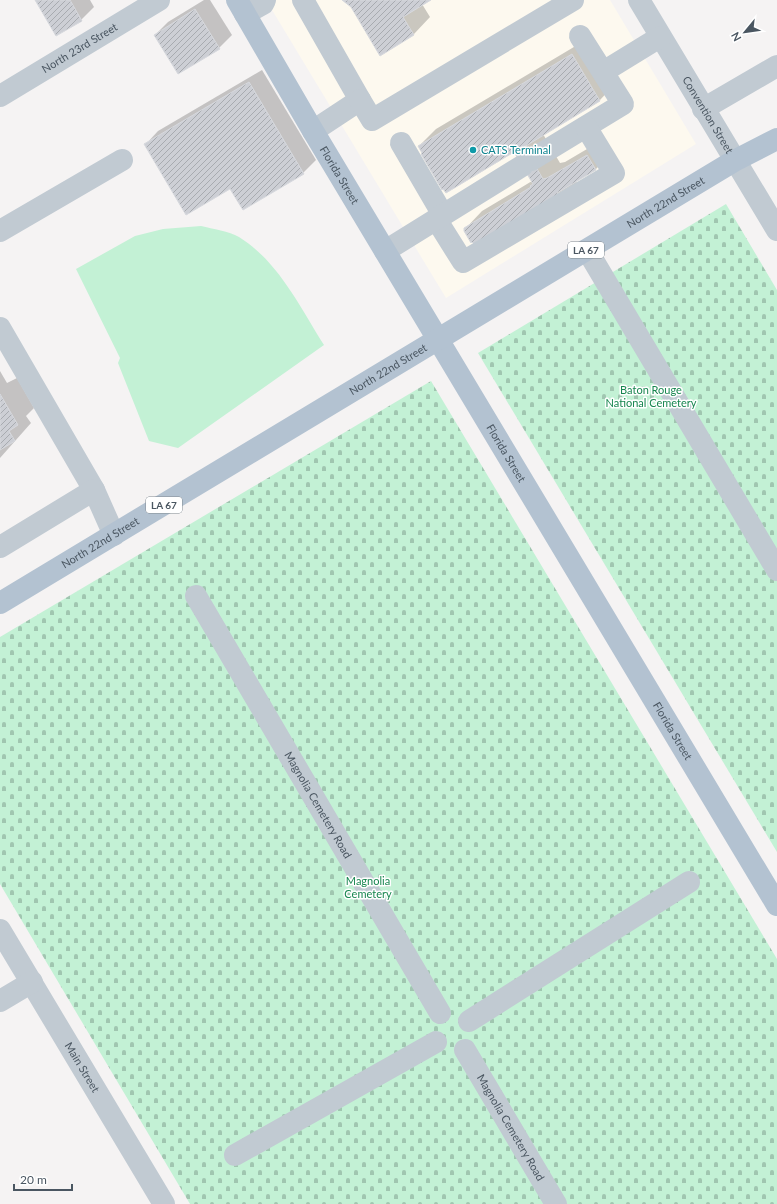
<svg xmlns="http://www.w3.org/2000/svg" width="777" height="1204" font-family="Lato,sans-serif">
	<defs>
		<pattern id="cemetery-stones" width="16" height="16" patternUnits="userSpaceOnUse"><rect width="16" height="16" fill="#c3f1d5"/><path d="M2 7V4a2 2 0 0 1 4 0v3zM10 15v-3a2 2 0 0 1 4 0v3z" fill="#a0c6b0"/></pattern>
		<pattern id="building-hatch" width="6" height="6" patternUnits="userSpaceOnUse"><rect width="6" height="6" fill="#cdcfd5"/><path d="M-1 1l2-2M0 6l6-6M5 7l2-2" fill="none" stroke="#a8abb0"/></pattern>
	</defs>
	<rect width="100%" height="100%" fill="#f5f3f3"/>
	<polygon fill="#fdf9ef" points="266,0 610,0 696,144 446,298"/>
	<g fill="url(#cemetery-stones)">
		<polygon points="726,204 777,290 777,852 478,353"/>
		<polygon points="431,381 777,959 777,1204 190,1204 0,884 0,637"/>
	</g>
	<path fill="#c3f1d5" d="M201,226C213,229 229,231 239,237C278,261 300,307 324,345L178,448L149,441L118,363L120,358L76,269L135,236L163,229Z"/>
	<g fill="#0003">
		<polygon points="36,0 90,0 94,7 81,20"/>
		<polygon points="204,0 210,0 232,35 219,48 155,35 168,22"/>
		<polygon points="343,0 429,0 422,4 430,17 414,34 380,54 351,7"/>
		<polygon points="589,38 616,83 600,100 543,134 560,163 565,162 604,139 613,152 596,169 576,181 577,183 471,241 465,229 482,211 532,181 514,151 423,153 419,146 436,129"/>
		<polygon points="262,70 316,160 303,173 146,144 158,131"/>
		<polygon points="0,371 7,383 17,378 34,408 26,416 31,423 0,458"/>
	</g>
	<g fill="url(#building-hatch)" stroke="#d7d9de">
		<polygon points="35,0 70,0 82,21 56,36"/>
		<polygon points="342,0 431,0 403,17 414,35 380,56 351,7"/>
		<polygon points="195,9 220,49 178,74 154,35"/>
		<polygon points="572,54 600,101 524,147 543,179 547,178 587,155 596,170 557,193 561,200 474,244 472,242 471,243 464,231 464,228 531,187 530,186 533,184 514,152 446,193 443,189 442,190 421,154 422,153 418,146"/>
		<polygon points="249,82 304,174 243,210 230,189 186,215 144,144"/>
		<polygon points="0,394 18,425 9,431 15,441 0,450"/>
	</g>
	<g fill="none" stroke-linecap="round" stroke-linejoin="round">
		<g stroke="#c1cad2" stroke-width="22">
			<polyline points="303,0 360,100 313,131"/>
			<path id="s1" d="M639,0L777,230"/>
			<polyline points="245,14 263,4 265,0"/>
			<polyline points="603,72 660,37"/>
			<path id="s2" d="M0,96L159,0"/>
			<polyline points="360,100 372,120 573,0"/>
			<polyline points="703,109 777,66"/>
			<polyline points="401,143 443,215"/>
			<polyline points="531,160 623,104 580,36"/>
			<polyline points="436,219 463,262 614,173 586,127"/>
			<polyline points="0,231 122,160"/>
			<polyline points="587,250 777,570"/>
			<polyline points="385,251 522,166"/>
			<polyline points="0,328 94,490 114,535"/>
			<polyline points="0,547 94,490"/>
			<path id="s3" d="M196,596L440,1013"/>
			<path id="s4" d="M0,930L164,1204"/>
			<polyline points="0,1001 32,982"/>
			<polyline points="469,1021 689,882"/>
			<path id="s5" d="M465,1050L556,1204"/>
			<polyline points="235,1155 436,1042"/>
		</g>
		<g stroke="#b3c2d1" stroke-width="22">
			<path id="s6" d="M237,0L313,131L777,905"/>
			<path id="s7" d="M0,603L734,161L777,139"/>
		</g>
	</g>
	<circle fill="#0f9aa8" stroke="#fff" stroke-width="1.5" cx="473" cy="150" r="4"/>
	<g text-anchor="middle" stroke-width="3" stroke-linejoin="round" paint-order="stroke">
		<g fill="#fff" stroke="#808990" stroke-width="1">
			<rect x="568" y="242" width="36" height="16" rx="3"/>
			<rect x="146" y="497" width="36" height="16" rx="3"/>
		</g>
		<g font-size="10" font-weight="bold" fill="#4a5661">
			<text x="586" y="254">LA 67</text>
			<text x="164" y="509">LA 67</text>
		</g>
		<g font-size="11" fill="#4a5661" stroke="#fff">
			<text dy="4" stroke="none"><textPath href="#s2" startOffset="93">North 23rd Street</textPath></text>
			<text dy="4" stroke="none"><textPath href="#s1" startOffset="134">Convention Street</textPath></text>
			<text dy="4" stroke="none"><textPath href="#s6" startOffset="203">Florida Street</textPath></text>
			<text dy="4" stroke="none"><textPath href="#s7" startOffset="777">North 22nd Street</textPath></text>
			<text dy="4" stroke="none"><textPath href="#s7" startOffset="453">North 22nd Street</textPath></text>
			<text dy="4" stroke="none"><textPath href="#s6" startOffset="527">Florida Street</textPath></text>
			<text dy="4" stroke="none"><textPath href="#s7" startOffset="117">North 22nd Street</textPath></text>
			<text dy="4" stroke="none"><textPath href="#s6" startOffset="851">Florida Street</textPath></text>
			<text dy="4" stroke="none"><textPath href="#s3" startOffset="242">Magnolia Cemetery Road</textPath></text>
			<text dy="4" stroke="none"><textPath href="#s4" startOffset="160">Main Street</textPath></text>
			<text dy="4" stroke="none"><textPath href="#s5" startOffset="90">Magnolia Cemetery Road</textPath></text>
		</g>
		<g font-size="11" fill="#0d838f" stroke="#fff" text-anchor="start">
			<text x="481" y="154">CATS Terminal</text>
		</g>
		<g font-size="11" fill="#17864f" stroke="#fff">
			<text x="651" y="394">Baton Rouge<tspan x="651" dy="13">National Cemetery</tspan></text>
			<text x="368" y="885">Magnolia<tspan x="368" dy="13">Cemetery</tspan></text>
		</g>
	</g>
	<g transform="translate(745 32) rotate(241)" stroke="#ffffff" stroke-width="3" paint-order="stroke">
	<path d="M0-3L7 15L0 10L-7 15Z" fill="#4a5661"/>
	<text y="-6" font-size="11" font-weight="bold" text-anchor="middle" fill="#4a5661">N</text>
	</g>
	<path d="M14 1184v6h58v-6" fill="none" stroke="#4a5661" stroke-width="2"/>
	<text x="20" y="1184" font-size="12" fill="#4a5661" stroke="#ffffff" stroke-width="3" paint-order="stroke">20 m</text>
</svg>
